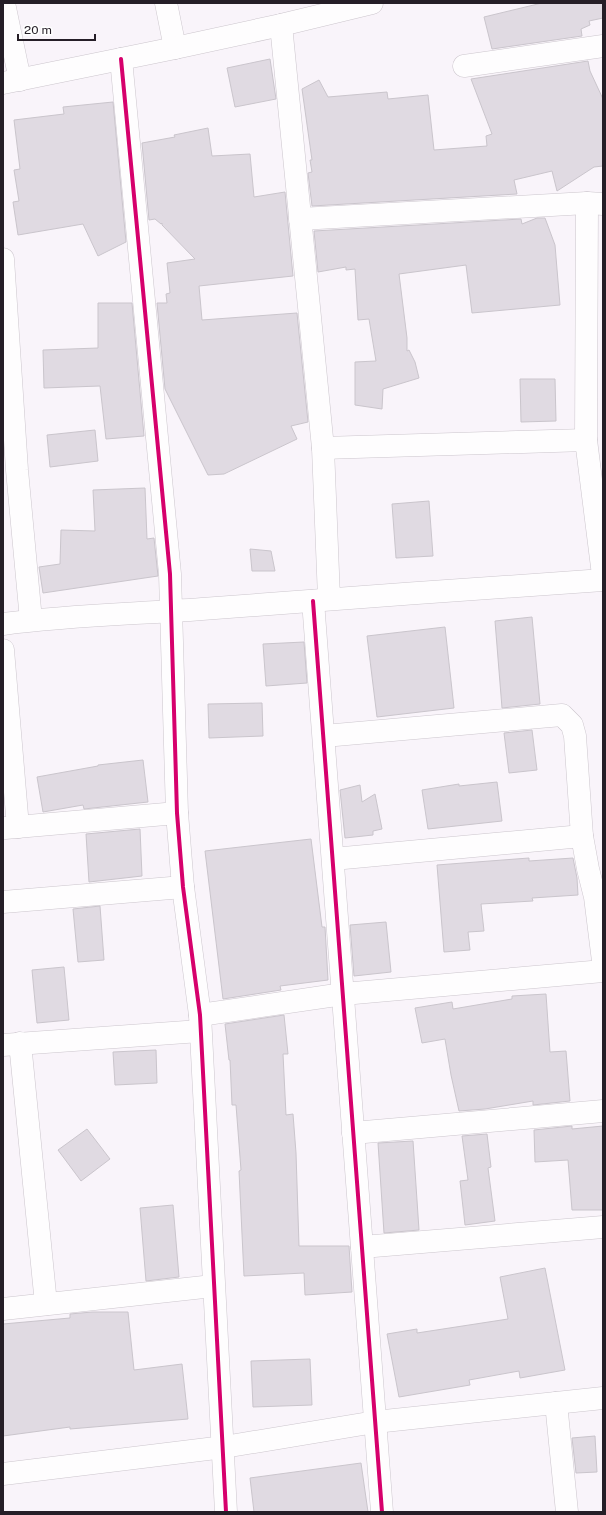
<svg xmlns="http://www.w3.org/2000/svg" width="606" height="1515" font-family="'Public Sans',sans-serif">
	<rect width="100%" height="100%" fill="#f9f4fa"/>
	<g fill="#e0dae2" stroke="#cac5cc">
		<polygon points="542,3 603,3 603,18 589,21 590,25 581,29 582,36 492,49 484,17"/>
		<polygon points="270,59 276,99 235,107 227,68"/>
		<polygon points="588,61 590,71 603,99 603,166 594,167 557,191 552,171 514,180 517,194 312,206 308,173 312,172 310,160 312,160 302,89 319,80 328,97 387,92 388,99 428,95 434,150 487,146 486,136 492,134 471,79"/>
		<polygon points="113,102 126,242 98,256 83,224 18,235 13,202 19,201 14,170 20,169 14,120 64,114 63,107"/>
		<polygon points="208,128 212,156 250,154 254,197 285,192 293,276 199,286 202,320 297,313 308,422 291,426 297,439 224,474 208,475 165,389 157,303 167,303 166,294 170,293 167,263 195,259 162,225 162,223 161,224 155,219 149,220 142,143 175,137 174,135"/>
		<polygon points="537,218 545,218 555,245 560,305 472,313 466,265 399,274 407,338 407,351 409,350 415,362 419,378 383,389 382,409 355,405 355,362 376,361 369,319 358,320 355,269 346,270 346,267 318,272 314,231 521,219 522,224"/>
		<polygon points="98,303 132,303 144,436 106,439 100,386 44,388 43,350 98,348"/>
		<polygon points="520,379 555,379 556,421 521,422"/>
		<polygon points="95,430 98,461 50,467 47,435"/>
		<polygon points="145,488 147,539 154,538 158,576 43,593 39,567 60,564 61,530 95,531 93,490"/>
		<polygon points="429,501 433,556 396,558 392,504"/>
		<polygon points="250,549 271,551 275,571 252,571"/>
		<polygon points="532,617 540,704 502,708 495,621"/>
		<polygon points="445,627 454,708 377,717 367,636"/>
		<polygon points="304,642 307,683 266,686 263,644"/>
		<polygon points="262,703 263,736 209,738 208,704"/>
		<polygon points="532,730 537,770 509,773 504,733"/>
		<polygon points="143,760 148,802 84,809 83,805 43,812 37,777 98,766 98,765"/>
		<polygon points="497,782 502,821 428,829 422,790 459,784 459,786"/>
		<polygon points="360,785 362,802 375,794 382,829 373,831 373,835 345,838 340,790"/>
		<polygon points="140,829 142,876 89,882 86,834"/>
		<polygon points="311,839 322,927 325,927 328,980 280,986 281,990 223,999 205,851"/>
		<polygon points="529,858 529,861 573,858 577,878 578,895 532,898 533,901 481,904 484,931 468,932 470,950 444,952 437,865"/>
		<polygon points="100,906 104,960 78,962 73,909"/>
		<polygon points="386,922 391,972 354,976 350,925"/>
		<polygon points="64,967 69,1020 37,1023 32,970"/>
		<polygon points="546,994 550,1052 566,1051 570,1101 533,1105 533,1101 485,1109 459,1111 451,1075 445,1039 422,1043 415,1008 452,1002 453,1009 512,999 512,996"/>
		<polygon points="284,1015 288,1054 283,1054 286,1115 293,1114 296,1153 299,1246 349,1246 352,1292 305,1295 304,1273 244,1276 239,1171 241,1170 236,1105 232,1105 230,1060 229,1060 225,1024"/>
		<polygon points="156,1050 157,1083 115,1085 113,1052"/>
		<polygon points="572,1126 572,1129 603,1126 603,1210 572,1210 568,1160 535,1162 534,1130"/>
		<polygon points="87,1129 110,1159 81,1181 58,1150"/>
		<polygon points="487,1134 491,1167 488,1168 495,1221 465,1225 460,1181 468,1180 462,1136"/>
		<polygon points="413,1141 419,1230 384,1233 378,1143"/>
		<polygon points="173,1205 179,1277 146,1281 140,1208"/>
		<polygon points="545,1268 565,1370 520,1378 519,1371 469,1380 470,1385 399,1397 387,1334 417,1329 417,1333 508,1319 500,1277"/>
		<polygon points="92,1312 128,1312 134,1370 182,1364 188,1419 70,1429 70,1427 3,1436 3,1324 70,1318 70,1314"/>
		<polygon points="310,1359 312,1405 253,1407 251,1361"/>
		<polygon points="595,1436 597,1472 576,1473 572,1438"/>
		<polygon points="361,1463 368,1512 254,1512 250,1478"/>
	</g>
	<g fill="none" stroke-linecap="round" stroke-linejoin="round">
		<g stroke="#ccc6cd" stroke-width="23">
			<g id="minor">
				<polyline points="4,3 20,80"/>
				<polyline points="166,3 175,48"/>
				<polyline points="281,25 323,448 329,598"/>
				<polyline points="121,59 170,574 177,813 183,887 200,1015 226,1512"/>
				<polyline points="464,66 603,46"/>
				<polyline points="3,83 175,48 281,25 372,3"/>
				<polyline points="587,203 586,440 603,575"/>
				<polyline points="300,219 587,203 603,204"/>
				<polyline points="3,259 17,470 31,620"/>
				<polyline points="323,448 586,440"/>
				<polyline points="313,601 382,1512"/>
				<path d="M3,624C69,615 136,614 202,609C336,599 469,589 603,580"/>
				<polyline points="3,650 18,827"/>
				<polyline points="324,736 562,715 572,725 575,736 582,836 588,869 595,897 603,961"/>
				<polyline points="5,828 177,813"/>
				<polyline points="333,859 582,836"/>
				<polyline points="3,902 183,887"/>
				<polyline points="200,1015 343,994 603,971"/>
				<polyline points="20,1043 46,1304"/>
				<polyline points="3,1045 200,1031"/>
				<polyline points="353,1133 603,1111"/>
				<polyline points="362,1247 603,1227"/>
				<polyline points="3,1309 213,1286"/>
				<polyline points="556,1403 567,1512"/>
				<polyline points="3,1474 224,1447 375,1422 603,1398"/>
			</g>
		</g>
		<use href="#minor" stroke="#fefdfe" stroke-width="22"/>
		<g stroke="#fff" stroke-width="6">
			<g id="cycleway">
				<polyline points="121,59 170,574 177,813 183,887 200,1015 226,1512"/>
				<polyline points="313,601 382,1512"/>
			</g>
		</g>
		<use href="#cycleway" stroke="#d6006c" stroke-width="4"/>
	</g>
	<rect width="606" height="1515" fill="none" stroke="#251e27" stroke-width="8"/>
	<path d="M18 34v6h77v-6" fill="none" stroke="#251e27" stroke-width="2"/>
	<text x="24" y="34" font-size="12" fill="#251e27" stroke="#ffffff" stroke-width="3" paint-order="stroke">20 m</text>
</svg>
